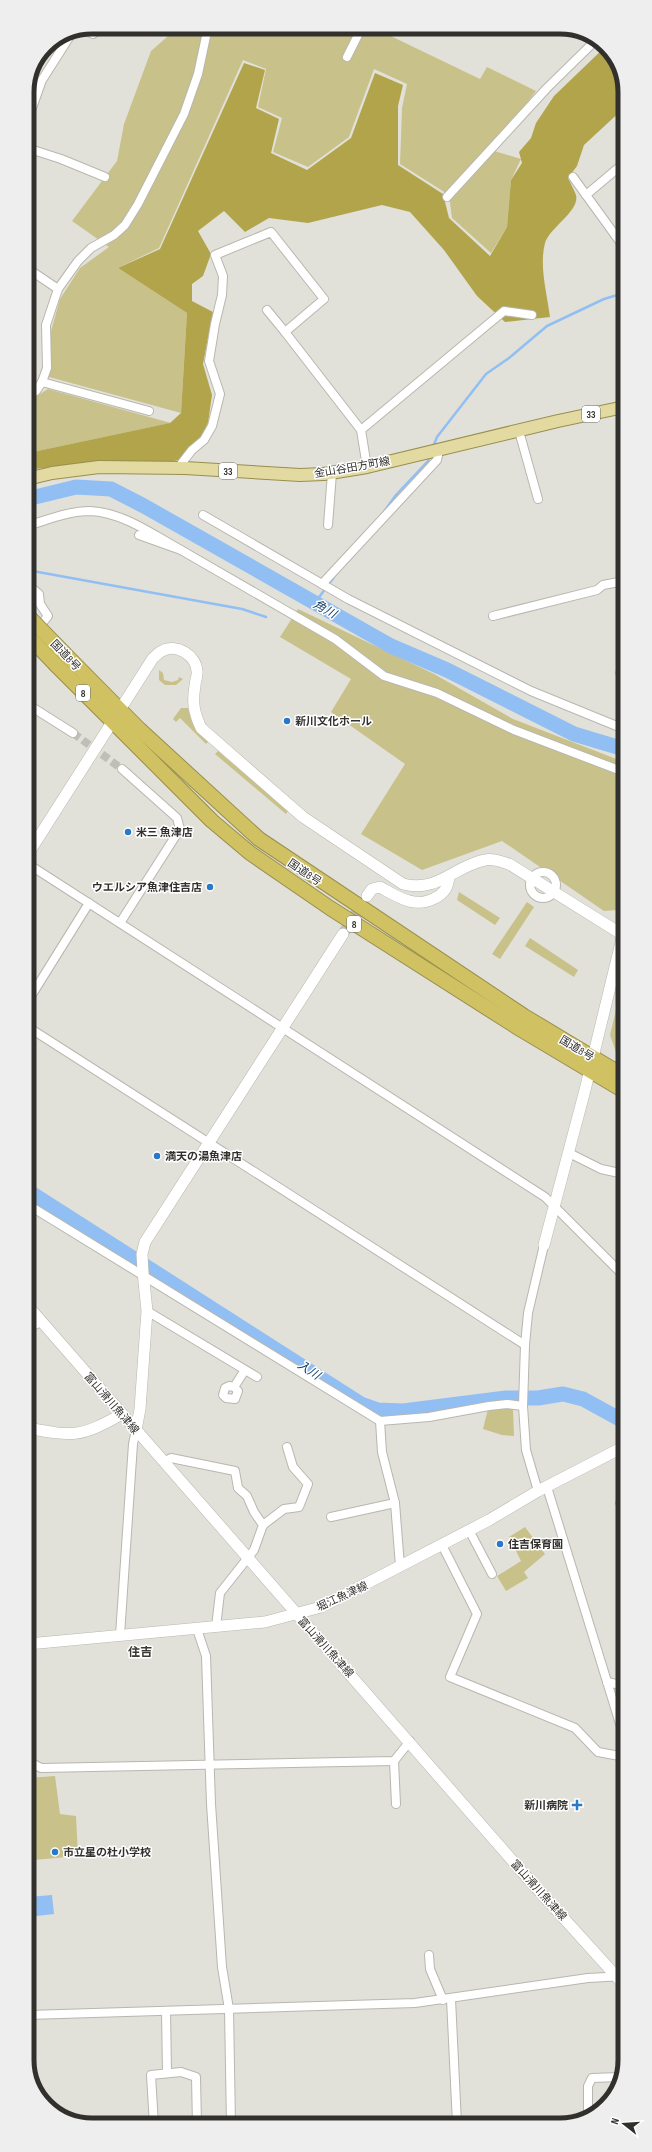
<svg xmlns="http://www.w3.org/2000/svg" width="652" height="2152" font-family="'Sofia Sans Condensed','Noto Sans JP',sans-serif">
	<rect width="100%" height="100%" fill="#e2e1d9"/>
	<g fill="#c9c18a">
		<polygon points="170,27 372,27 480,79 487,67 536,91 491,150 521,159 511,180 507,227 491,253 452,218 449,195 400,164 402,108 407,84 374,69 349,137 308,167 273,152 282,118 258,107 266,69 243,60 159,248 118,268 187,313 181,413 49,377 51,331 60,299 80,268 109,247 72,221 117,161 124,124 151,51 167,37"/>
		<polygon points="48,389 171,423 28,453 27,402"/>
		<polygon points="298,609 434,674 513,719 624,762 624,885 618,910 604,911 502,841 422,870 361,834 405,764 331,712 351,679 280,637"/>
		<polygon points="159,670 163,673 164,680 172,682 178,680 179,677 183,679 176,685 165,685 159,680"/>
		<polygon points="181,708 188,708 194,725 208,742 206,744 180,718 176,722 173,719"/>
		<polygon points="218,751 288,811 286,814 215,754"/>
		<polygon points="459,892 500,918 495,925 457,900"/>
		<polygon points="527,902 534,907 500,959 492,954"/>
		<polygon points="530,938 578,970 574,977 525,946"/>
		<polygon points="624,977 624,1059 617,1055 610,1035"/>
		<polygon points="510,1407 513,1410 514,1436 502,1435 483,1429 488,1409"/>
		<polygon points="525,1527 545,1554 524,1572 528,1578 506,1591 497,1576 521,1561 509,1537"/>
		<polygon points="55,1776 60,1814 76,1816 78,1856 34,1860 35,1871 28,1872 28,1778"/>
	</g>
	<path fill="#b1a44b" d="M605,47L624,79V108L584,145L577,166L568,178C571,184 574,190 576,195C580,211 550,227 545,243C539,266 547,293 550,317L505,322L477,296L444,250L410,212L382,205L308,223L269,218L245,232L224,211L198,231L211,254L203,276L192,284V301L213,312L203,364L212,395L208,423L200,440L180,460L154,464L95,462L27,470L28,453L170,423L181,413L187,313L118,268L160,249L244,63L265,70L256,108L279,119L271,153L307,170L351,138L375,73L403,85L398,106V165L443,194L449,218L490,256L507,227L511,180L522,163L519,152L531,138L536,123L554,96Z"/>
	<polygon fill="#91bff3" points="52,1895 54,1914 28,1917 28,1897"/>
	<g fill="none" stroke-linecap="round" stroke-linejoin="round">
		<g stroke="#91bff3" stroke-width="2.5">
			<polyline points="433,447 437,437 486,374 509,358 547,326 604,299 624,293"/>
			<polyline points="383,513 396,495 428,461 430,455"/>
			<polyline points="27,570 242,609 266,617"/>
			<polyline points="314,604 334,577"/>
		</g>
		<g stroke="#91bff3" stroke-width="15">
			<polyline points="27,499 76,487 111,489 144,506 391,646 447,670 574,734 624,749"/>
			<polyline points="28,1191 361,1404 378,1410 403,1411 506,1398 538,1398 563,1394 583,1399 625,1422"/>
		</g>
		<polyline stroke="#bfbeb7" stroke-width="8" stroke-dasharray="8 4" stroke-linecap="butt" points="73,733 122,769"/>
		<polyline stroke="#bfbeb7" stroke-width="11" stroke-dasharray="11 5.5" stroke-linecap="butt" points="343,934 364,901"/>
		<g stroke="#b8b7af" stroke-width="10">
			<g id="street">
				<polyline points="84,30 93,34 104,27"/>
				<polyline points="347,57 362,27"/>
				<polyline points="27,122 42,80 70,36"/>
				<polyline points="27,148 61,159 105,177"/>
				<polyline points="573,177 623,246"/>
				<polyline points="586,195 624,163"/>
				<polyline points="447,197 547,88 596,40"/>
				<polyline points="27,268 58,289"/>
				<polyline points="285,332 361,430 367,467"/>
				<polyline points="42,382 149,411"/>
				<polyline points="27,395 36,391 42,382 47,368 46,325 58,289 78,261 91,248 114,235 125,225 138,204 184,114 198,74 208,27"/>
				<polyline points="361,430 504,311 532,315"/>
				<polyline points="519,431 538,499"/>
				<polyline points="178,468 192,450 204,440 212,426 220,394 209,361 215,324 222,295 223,276 215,255 271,232 324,299 285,332 267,310"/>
				<polyline points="203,515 348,599 531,691 624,729"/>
				<polyline points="328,525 332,473"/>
				<path d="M27,526C47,520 69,511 90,511C122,512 154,535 181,550L139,535"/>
				<polyline points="181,550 335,639 384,676 437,693 514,730 624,772"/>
				<polyline points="27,584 39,594 40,604 48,616 37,630"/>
				<polyline points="322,584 437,460 439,450"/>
				<polyline points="493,616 597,590 603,585 624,581"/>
				<polyline points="620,673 624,675"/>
				<polyline points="27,704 73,733"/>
				<polyline points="28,864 545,1197 624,1276"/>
				<circle cx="543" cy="885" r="13"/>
				<polyline points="120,923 180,829 177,818 122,769"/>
				<polyline points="28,1001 89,903"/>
				<polyline points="28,1027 525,1345"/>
				<polyline points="569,1153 601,1169 624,1174"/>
				<polyline points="28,1207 30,1206 380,1421 429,1417 489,1406 507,1404 523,1406"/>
				<polyline points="147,1311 257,1377"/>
				<polyline points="28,1328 41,1322"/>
				<polyline points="234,1387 238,1391 235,1399 226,1398 223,1395 225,1388 229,1386 234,1387 245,1370"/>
				<polyline points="380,1421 382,1452 395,1503 400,1566"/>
				<polyline points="163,1462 171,1458 235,1471 238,1488 247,1496 254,1512 263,1525 254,1550 220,1593 216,1627"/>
				<polyline points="547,1487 625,1740"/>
				<polyline points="538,1491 526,1450 523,1406 525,1345 528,1313 544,1245"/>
				<polyline points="625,1497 620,1503 625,1509"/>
				<polyline points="331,1517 395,1503"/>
				<polyline points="263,1525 284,1509 299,1507 308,1484 293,1467 287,1447"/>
				<polyline points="469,1530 492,1574"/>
				<polyline points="442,1545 477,1614 450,1677 575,1728 598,1752 625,1757"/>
				<polyline points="625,1557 623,1560 625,1562"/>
				<polyline points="197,1629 206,1656 211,1804 222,1967 229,2009 231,2125"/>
				<polyline points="120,1635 133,1444 136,1430"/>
				<polyline points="607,1682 625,1686"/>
				<polyline points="28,1761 41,1768 394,1761 410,1741"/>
				<polyline points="394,1761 396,1804"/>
				<polyline points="429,1955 430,1969 443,2000"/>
				<polyline points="451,1999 457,2124"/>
				<polyline points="166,2011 167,2072"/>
				<polyline points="28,2015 415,2003 588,1978 625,1976"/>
				<polyline points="588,2115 588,2086 592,2078 619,2077"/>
				<polyline points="154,2125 151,2075 181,2072 196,2077 197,2125"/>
			</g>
		</g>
		<g stroke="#b8b7af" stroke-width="12">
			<g id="secondary">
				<polyline points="621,408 624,418"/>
				<path d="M28,854L153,658C156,656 159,652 162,651C176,643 196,655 197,671C198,675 195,681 195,686C192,702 194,713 201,728L303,817L403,884C438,893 454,866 485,860C493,858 502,862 509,864L623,935"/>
				<path d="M367,896L372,889L380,887C398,897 415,909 435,898C445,893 448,887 449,876"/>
				<polyline points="544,1245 585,1090 624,930"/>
				<polyline points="28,1306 531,1882 625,1986"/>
				<path d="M28,1428C74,1437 81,1437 122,1414"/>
				<polyline points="136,1430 140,1409 147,1311 143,1272 142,1254 145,1242 343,934"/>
				<polyline points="28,1644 265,1622 321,1607 489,1520 538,1491 625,1446"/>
			</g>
		</g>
		<g stroke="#988e4f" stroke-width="14">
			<polyline id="primary" points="27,479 52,473 99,467 185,468 300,475 324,474 367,467 558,421 624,407"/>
		</g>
		<g stroke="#988e4f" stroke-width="16">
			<g id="highway">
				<polyline points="65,654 139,729 259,839 524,1016 624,1076"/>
				<polyline points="55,664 212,821 250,853 330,908 520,1029 624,1091"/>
			</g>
		</g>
		<use href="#street" stroke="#fff" stroke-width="8"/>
		<use href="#secondary" stroke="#fff" stroke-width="11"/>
		<use href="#primary" stroke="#e3daa1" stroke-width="12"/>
		<use href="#highway" stroke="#d0c162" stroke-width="14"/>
		<g stroke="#988e4f" stroke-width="16" stroke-linecap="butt">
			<g id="highway-bridge">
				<polyline points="27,615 65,654"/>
				<polyline points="27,635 55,664"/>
			</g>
		</g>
		<use href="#highway-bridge" stroke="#d0c162" stroke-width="14"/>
	</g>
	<g fill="#2979c8" stroke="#fff" stroke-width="1.5">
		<circle cx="287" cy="721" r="4"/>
		<circle cx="128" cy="832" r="4"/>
		<circle cx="210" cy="887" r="4"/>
		<circle cx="157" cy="1156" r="4"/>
		<circle cx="500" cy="1544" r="4"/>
		<path d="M575 1799h4v4h4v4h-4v4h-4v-4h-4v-4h4z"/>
		<circle cx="55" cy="1852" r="4"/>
	</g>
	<g text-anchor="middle" stroke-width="3" stroke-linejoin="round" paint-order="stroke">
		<g fill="#fff" stroke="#6f6e6c" stroke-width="1">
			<rect x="582" y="406" width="18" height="16" rx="3"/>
			<rect x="219" y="463" width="18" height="16" rx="3"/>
			<rect x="76" y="685" width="14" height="16" rx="3"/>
			<rect x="347" y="916" width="14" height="16" rx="3"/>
		</g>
		<g font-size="10" font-weight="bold" fill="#31302d">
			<text x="591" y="418">33</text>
			<text x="228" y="475">33</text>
			<text x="83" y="697">8</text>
			<text x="354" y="928">8</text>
		</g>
		<g font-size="11" fill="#31302d" stroke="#fff">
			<text transform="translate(352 467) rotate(-10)" y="4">金山谷田方町線</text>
			<text transform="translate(66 655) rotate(46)" y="4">国道8号</text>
			<text transform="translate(305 872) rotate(34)" y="4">国道8号</text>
			<text transform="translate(577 1048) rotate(31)" y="4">国道8号</text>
			<text transform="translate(112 1403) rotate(49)" y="4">富山滑川魚津線</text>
			<text transform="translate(342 1596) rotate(-25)" y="4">堀江魚津線</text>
			<text transform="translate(326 1647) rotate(48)" y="4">富山滑川魚津線</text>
			<text transform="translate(539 1890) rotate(48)" y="4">富山滑川魚津線</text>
		</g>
		<g font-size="11" font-weight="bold" fill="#31302d" stroke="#fff" text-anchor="start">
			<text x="295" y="725">新川文化ホール</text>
			<text x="136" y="836">米三 魚津店</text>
			<text x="202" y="891" text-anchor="end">ウエルシア魚津住吉店</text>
			<text x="165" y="1160">満天の湯魚津店</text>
			<text x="508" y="1548">住吉保育園</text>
			<text x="568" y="1809" text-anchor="end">新川病院</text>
			<text x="63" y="1856">市立星の杜小学校</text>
		</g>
		<g font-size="12" font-style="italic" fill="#153d66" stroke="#fff">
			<text transform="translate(325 609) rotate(30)" y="4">角川</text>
			<text transform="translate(309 1370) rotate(33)" y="4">入川</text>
		</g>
		<g font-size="12" font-weight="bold" fill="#3a3933" stroke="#fff">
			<text x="140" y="1656">住吉</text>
		</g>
	</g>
	<path d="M0 0H652V2152H0ZM92 34H560A58 58 0 0 1 618 92V2060A58 58 0 0 1 560 2118H92A58 58 0 0 1 34 2060V92A58 58 0 0 1 92 34Z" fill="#efeeee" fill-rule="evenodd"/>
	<path fill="none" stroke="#31302d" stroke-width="5" d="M92 34H560A58 58 0 0 1 618 92V2060A58 58 0 0 1 560 2118H92A58 58 0 0 1 34 2060V92A58 58 0 0 1 92 34Z"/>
	<g transform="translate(624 2124) rotate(287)" stroke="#ffffff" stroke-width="3" paint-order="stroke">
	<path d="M0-3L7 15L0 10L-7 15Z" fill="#31302d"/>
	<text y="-6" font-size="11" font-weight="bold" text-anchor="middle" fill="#31302d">N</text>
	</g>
</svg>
